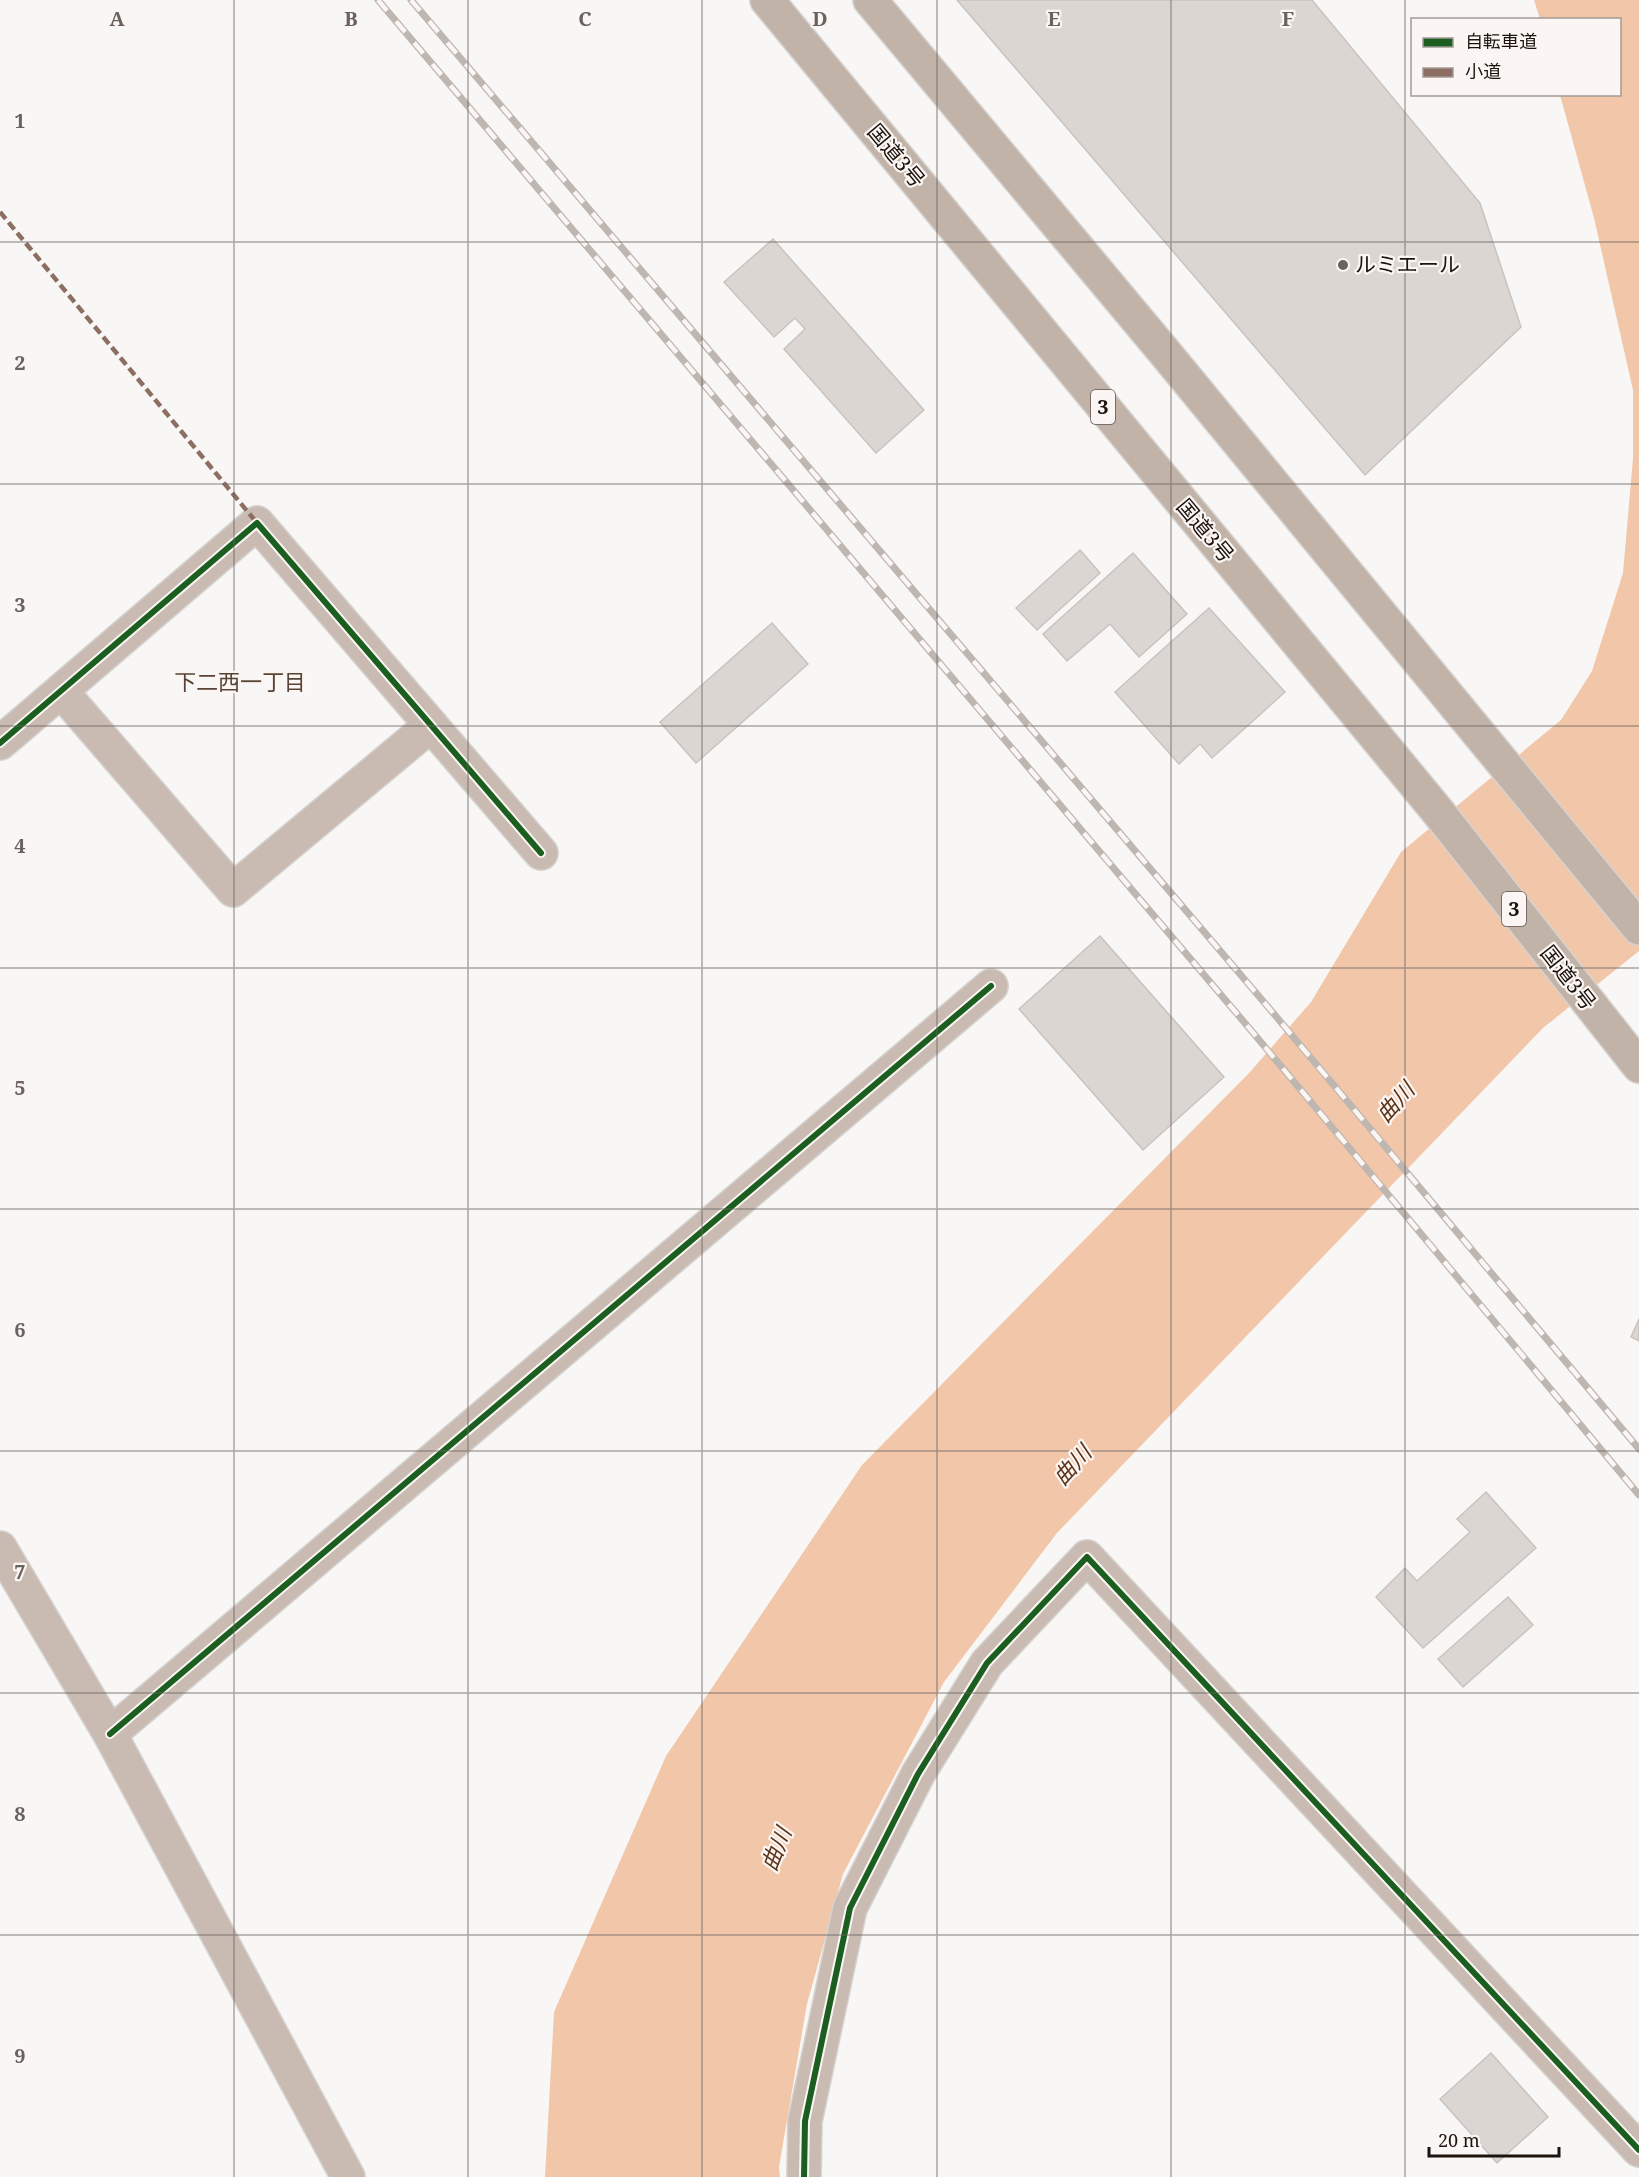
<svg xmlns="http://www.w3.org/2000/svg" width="1639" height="2177" font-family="'Noto Serif','Noto Sans JP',serif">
	<rect width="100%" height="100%" fill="#f9f7f5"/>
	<polygon fill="#f2c6a9" points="1534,0 1639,0 1639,951 1543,1028 1057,1533 944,1682 843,1874 807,2004 779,2167 780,2177 545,2177 554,2012 666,1756 862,1465 1250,1072 1311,1002 1401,852 1561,720 1592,671 1623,573 1633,458 1633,390 1594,218 1560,95 1620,94 1620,20 1540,19"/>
	<g fill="#dcd6d2" stroke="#c9c3c0" stroke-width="1.5">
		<polygon points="957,0 1312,0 1480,203 1521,327 1365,475"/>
		<polygon points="773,239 924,410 876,453 784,349 805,329 795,318 774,337 724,282"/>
		<polygon points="1080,550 1100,573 1037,630 1016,608"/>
		<polygon points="1133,553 1187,614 1139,657 1110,624 1067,661 1043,634"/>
		<polygon points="1209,608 1285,692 1212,758 1200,744 1179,764 1115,692"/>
		<polygon points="772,623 808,664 696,763 660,722"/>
		<polygon points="1100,936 1224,1077 1143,1150 1019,1009"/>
		<polygon points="1639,1319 1639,1341 1631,1337"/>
		<polygon points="1486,1492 1536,1548 1423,1648 1376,1597 1405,1568 1417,1581 1470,1532 1457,1519"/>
		<polygon points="1508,1597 1533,1625 1463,1687 1438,1659"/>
		<polygon points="1491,2053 1548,2117 1497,2163 1440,2099"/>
	</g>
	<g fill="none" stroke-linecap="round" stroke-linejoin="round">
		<g stroke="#d5d3d1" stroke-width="36">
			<g id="minor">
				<polyline points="61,691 233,890 431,725"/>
				<polyline points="0,743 257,523 541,853"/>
				<polyline points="110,1734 991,986"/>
				<polyline points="804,2177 805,2121 850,1908 918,1774 987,1663 1087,1557 1639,2150"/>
			</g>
		</g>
		<g stroke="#d5d3d1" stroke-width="36">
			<polyline id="tertiary" points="0,1548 110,1734 348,2177"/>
		</g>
		<g stroke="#d5d3d1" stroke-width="36">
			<g id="trunk">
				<polyline points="767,0 1439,813 1639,1066"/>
				<polyline points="870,0 1166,354 1639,928"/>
			</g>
		</g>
		<use href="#minor" stroke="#c9bbb1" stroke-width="33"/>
		<use href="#tertiary" stroke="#c9bbb1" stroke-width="33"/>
		<use href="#trunk" stroke="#c2b3a8" stroke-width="33"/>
		<g stroke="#beb6b1" stroke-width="7">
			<g id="rail">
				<polyline points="378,0 1255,1035 1639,1495"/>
				<polyline points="411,0 1274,1014 1639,1449"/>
			</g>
		</g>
		<use href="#rail" stroke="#fbf6f3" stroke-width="4.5" stroke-dasharray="14" stroke-linecap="butt"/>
		<polyline stroke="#8d6e63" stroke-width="4.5" stroke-dasharray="9 4.5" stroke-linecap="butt" points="0,212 257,523"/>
		<g stroke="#fbf6f3" stroke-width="10">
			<g id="cycleway">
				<polyline points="0,743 257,523 541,853"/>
				<polyline points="110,1734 991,986"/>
				<polyline points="804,2177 805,2121 850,1908 918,1774 987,1663 1087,1557 1639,2150"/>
			</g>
		</g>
		<use href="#cycleway" stroke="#1b5e20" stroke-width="6"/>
	</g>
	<path fill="none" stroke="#69635f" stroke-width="1.5" stroke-opacity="0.55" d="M234,0V2177M468,0V2177M702,0V2177M937,0V2177M1171,0V2177M1405,0V2177M0,242H1639M0,484H1639M0,726H1639M0,968H1639M0,1209H1639M0,1451H1639M0,1693H1639M0,1935H1639"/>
	<circle fill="#69635f" stroke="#fbf6f3" stroke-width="2" cx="1343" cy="265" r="6"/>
	<g text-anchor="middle" stroke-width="4.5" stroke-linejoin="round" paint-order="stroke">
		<g fill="#fbf6f3" stroke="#5f5753" stroke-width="1.5">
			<rect x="1091" y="390" width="24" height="34" rx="4.5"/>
			<rect x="1502" y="892" width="24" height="34" rx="4.5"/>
		</g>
		<g font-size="20" font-weight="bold" fill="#1c130e">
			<text x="1103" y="414">3</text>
			<text x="1514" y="916">3</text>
		</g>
		<g font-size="21" fill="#1c130e" stroke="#fbf6f3">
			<text transform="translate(896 156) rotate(50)" y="7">国道3号</text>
			<text transform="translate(1205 531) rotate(50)" y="7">国道3号</text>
			<text transform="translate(1568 978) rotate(52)" y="7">国道3号</text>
		</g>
		<g font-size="21" fill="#1c130e" stroke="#fbf6f3" text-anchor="start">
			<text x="1355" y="272">ルミエール</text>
		</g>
		<g font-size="22" fill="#584437" stroke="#fbf6f3">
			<text x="240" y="690">下二西一丁目</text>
		</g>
		<g font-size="22" font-style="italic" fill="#5d3417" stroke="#fbf6f3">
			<text transform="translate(1395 1102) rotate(-48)" y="8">曲川</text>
			<text transform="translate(1072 1465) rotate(-48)" y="8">曲川</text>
			<text transform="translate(776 1849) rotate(-68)" y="8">曲川</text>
		</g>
	</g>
	<g font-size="20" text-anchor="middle" font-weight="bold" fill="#69635f" stroke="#fbf6f3" stroke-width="4.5" stroke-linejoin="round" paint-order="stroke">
		<text x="117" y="26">A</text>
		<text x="351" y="26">B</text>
		<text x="585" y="26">C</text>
		<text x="820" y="26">D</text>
		<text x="1054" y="26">E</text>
		<text x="1288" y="26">F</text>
		<text x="20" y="128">1</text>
		<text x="20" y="370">2</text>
		<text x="20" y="612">3</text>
		<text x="20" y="853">4</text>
		<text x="20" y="1095">5</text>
		<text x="20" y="1337">6</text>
		<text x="20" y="1579">7</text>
		<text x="20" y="1821">8</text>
		<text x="20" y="2063">9</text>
	</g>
	<rect x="1411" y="18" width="210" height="78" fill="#fbf6f3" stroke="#a29b97" stroke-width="1.5"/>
	<rect x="1423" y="38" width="30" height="9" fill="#1b5e20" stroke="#a29b97" stroke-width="1.5"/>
	<text x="1465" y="48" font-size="18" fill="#1c130e">自転車道</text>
	<rect x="1423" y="68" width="30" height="9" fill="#8d6e63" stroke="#a29b97" stroke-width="1.5"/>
	<text x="1465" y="78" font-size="18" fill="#1c130e">小道</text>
	<path d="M1429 2147v9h130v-9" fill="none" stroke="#1c130e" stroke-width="3"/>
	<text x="1438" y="2147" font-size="18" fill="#1c130e" stroke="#fbf6f3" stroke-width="4.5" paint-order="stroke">20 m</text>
</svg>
